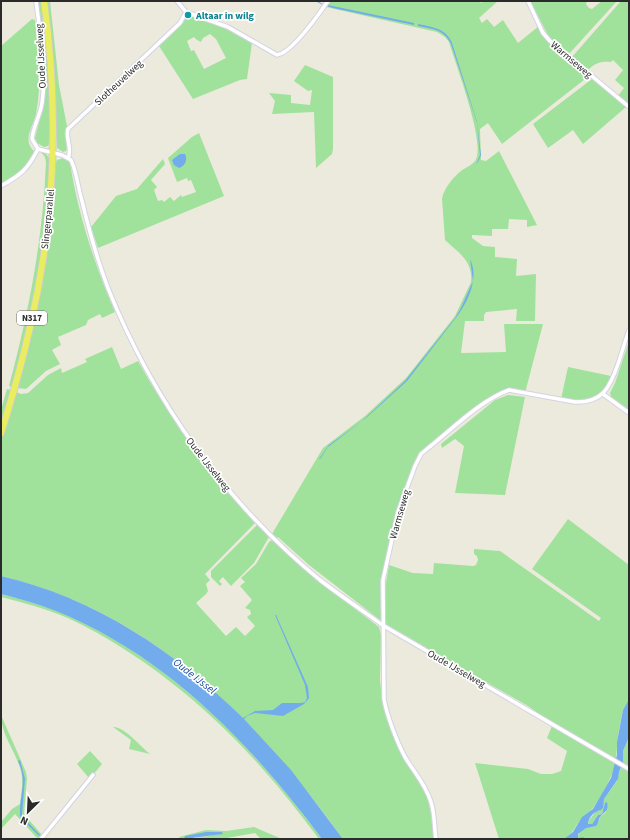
<svg xmlns="http://www.w3.org/2000/svg" width="630" height="840" font-family="'Source Sans 3',sans-serif">
	<rect width="100%" height="100%" fill="#eceadd"/>
	<g fill="#a0e29b" fill-rule="evenodd">
		<polygon points="38,1 41,1 50,92 50,141 48,146 44,147 37,143 35,138 43,107 46,78"/>
		<polygon points="46,1 50,1 59,85 67,126 65,133 67,149 66,151 63,152 57,148 55,78"/>
		<path d="M329,1H479L481,3L483,1H498L479,18L482,23L487,19L494,27L503,20L518,43L539,26L555,48L589,76L502,144L488,123L480,129L481,160L486,161L499,151L537,225L527,227V220L509,219L508,229H492V236L472,235V238L483,246L495,247V257L517,259L516,276L536,274L535,321H516L517,309L486,312L484,315V321H465L461,353L506,352L504,324H543L525,393L511,390L493,396L418,456L415,461L396,514L383,569L380,583L381,619L380,620L309,565L278,537L277,538L272,534L323,448L365,416L406,378L455,316L471,282C473,261 459,253 445,240L442,199C443,190 453,177 461,171C465,168 472,165 475,161C487,145 455,63 449,42L445,37L437,32L326,7Z"/>
		<polygon points="530,1 587,1 586,4 589,8 592,9 602,1 617,1 568,55 549,37"/>
		<path d="M621,1H629V105L618,96L624,88L615,80L623,70L613,60L611,62C601,61 595,63 588,70L572,57Z"/>
		<path d="M188,15L224,28L252,43L247,79L240,80L193,99L159,46L183,23ZM210,34L216,39L226,58L204,69L194,50L191,51L187,41L194,37L197,40L201,42L203,38Z"/>
		<path d="M32,19L35,20C39,51 42,83 36,114C33,127 22,140 34,151C28,167 16,176 1,184V46Z"/>
		<polygon points="305,65 333,77 333,149 332,154 316,168 314,112 272,114 275,101 269,93 291,95 291,103 310,105 312,90 308,91 294,81"/>
		<polygon points="592,79 626,107 583,144 573,130 548,148 533,124"/>
		<polygon points="199,133 224,196 98,248 91,227 116,196 137,189 163,159 165,164 151,180 157,187 154,190 158,201 162,200 164,202 170,197 174,201 181,195 182,197 196,192 191,180 188,181 187,178 177,182 168,158 192,137"/>
		<path d="M41,152L46,154L50,159C48,211 42,264 30,316C25,340 18,363 12,387L9,386C29,311 43,239 46,162L45,157Z"/>
		<path d="M63,158L70,162C77,211 95,266 115,312L102,318L100,314L88,320L86,325L58,337L61,345L52,350L60,364L46,371L26,389L17,388L42,281L53,207L56,162L57,160Z"/>
		<polygon points="629,341 629,410 611,397 610,393 615,383"/>
		<path d="M112,347L121,369L138,361C171,420 209,474 255,523L205,574L210,580L206,584L208,591L206,594L196,603L226,636L236,627L245,636L255,626L247,617L251,614L250,610L245,608L252,600L240,586L245,582L241,578L256,564L269,542L272,540L313,577L379,627L381,635L380,680L383,707L399,748L418,779L427,797L431,813L434,839H343C256,719 150,611 1,576V440L16,392L21,394L28,393L48,375L61,368L62,373L87,362L85,359Z"/>
		<path d="M568,367L611,376C602,403 585,402 561,399Z"/>
		<polygon points="7,389 11,390 1,425 1,410"/>
		<polygon points="508,395 525,397 505,495 455,493 464,446 455,439 442,448 441,444 495,400"/>
		<polygon points="568,519 629,565 629,699 623,710 618,735 616,759 545,718 528,706 388,626 386,623 385,588 389,565 413,573 433,574 434,563 473,566 476,565 478,560 477,556 474,554 474,549 500,551 599,621 601,618 532,569"/>
		<polygon points="257,525 269,537 254,563 231,586 223,577 219,581 222,584 220,586 211,577 211,571"/>
		<path d="M1,594C24,600 46,606 67,615C171,660 256,750 322,839H319C300,814 281,789 260,766C209,708 140,652 70,619C48,609 24,603 1,597Z"/>
		<path d="M1,715L26,772L27,779L24,814L42,835L89,778L77,764L90,751L102,764L40,839L36,837L15,814L1,829V822L12,809L20,804C21,795 23,785 22,776C19,755 1,737 1,715Z"/>
		<path d="M552,726L616,763C611,778 603,794 593,808C590,812 585,814 582,818C575,826 573,834 564,839H499L475,763L528,769L541,774H552L561,771L567,751L547,738Z"/>
		<path d="M113,727C124,726 141,747 150,754L129,749L131,740Z"/>
		<polygon points="629,737 629,767 623,763 623,751"/>
		<path d="M622,767L629,770V839L578,838L577,837C581,829 587,826 596,826L601,816L606,812L605,803L602,814L598,815L592,824H588L589,820L602,804L604,799L617,781L619,772Z"/>
		<path d="M254,827L282,839H261L255,833L221,839H189C196,838 219,835 223,832L184,839H180L179,837L206,830L226,831Z"/>
	</g>
	<g fill="#73acec">
		<polygon points="328,5 414,23 414,25 333,8 327,6"/>
		<path d="M418,24C432,27 446,28 452,43L477,122L481,155L479,160L476,165L480,155L477,123L451,44C444,29 432,29 418,26Z"/>
		<path d="M180,154H185C188,160 185,166 179,168L174,165L172,160Z"/>
		<path d="M470,259C479,277 469,300 458,315L407,381L366,418L328,447L320,459H319L329,445L362,421L405,381L455,318L461,308L473,281Z"/>
		<path d="M1,576C96,598 174,651 243,718L255,711L273,710L282,703H301L305,702L307,698L305,685L275,615H276L308,687L309,698L304,704L283,716L255,713L247,716L244,719L291,770L343,839H322C252,745 166,655 56,611C38,604 20,599 1,594Z"/>
		<path d="M629,699L628,727L629,737L623,751V763L619,772L618,779L604,799L603,808L601,810C595,811 588,817 588,824H592L598,815L602,814L605,803L607,802C609,811 605,811 600,817C598,820 599,823 596,826L586,828L578,834V838L584,837L583,839H564L573,832L582,817L593,809L611,778L617,755V742L623,710Z"/>
		<path d="M20,760L25,779L22,814L24,818L40,835L39,836L22,819L20,816C19,795 28,782 18,761Z"/>
		<polygon points="206,832 222,832 223,834 184,839 185,836"/>
	</g>
	<g fill="none" stroke-linecap="round" stroke-linejoin="round">
		<polyline stroke="#73acec" stroke-width="1" points="316,1 322,4"/>
		<g stroke="#d4d3e3" stroke-width="5.5">
			<g id="minor">
				<path d="M36,1C40,34 47,70 42,103C40,116 33,127 32,139L38,149L62,155L71,160C77,173 78,188 82,201C89,230 97,259 108,288C153,401 226,503 320,580C341,596 363,611 384,626L629,769"/>
				<path d="M177,1L186,12L228,27L277,55C292,53 319,14 328,1"/>
				<polyline points="528,1 543,33 550,41 629,107"/>
				<path d="M68,158C73,148 65,139 68,129L180,23L186,12"/>
				<path d="M1,186C21,175 28,169 38,149"/>
				<polyline points="603,394 629,413"/>
				<polyline points="41,839 93,775"/>
				<path d="M436,839C434,827 435,814 431,802C426,785 414,772 405,757C397,742 387,716 384,699L383,580L385,571L398,512L415,466L421,454L427,449C451,430 481,400 509,390L575,402C603,403 610,387 618,364C622,352 625,341 629,330"/>
			</g>
		</g>
		<g stroke="#ccc" stroke-width="8">
			<path id="primary" d="M1,433C12,398 22,363 30,327C55,221 59,109 44,1"/>
		</g>
		<use href="#minor" stroke="#fff" stroke-width="3.5"/>
		<use href="#primary" stroke="#e9ee61" stroke-width="6"/>
	</g>
	<circle fill="#0f9aa8" stroke="#fff" stroke-width="1.5" cx="188" cy="15" r="4"/>
	<g text-anchor="middle" stroke-width="3.5" stroke-linejoin="round" paint-order="stroke">
		<rect fill="#fff" stroke="#6b6b6b" stroke-width="1" x="17" y="311" width="30" height="14" rx="3"/>
		<g font-size="9" font-weight="bold" fill="#2b2b2b">
			<text x="32" y="321">N317</text>
		</g>
		<g font-size="10" font-weight="bold" fill="#0d838f" stroke="#fff" text-anchor="start">
			<text x="196" y="19">Altaar in wilg</text>
		</g>
		<g font-size="10" fill="#2b2b2b" stroke="#fff">
			<text transform="translate(40 56) rotate(-93)" y="4">Oude IJsselweg</text>
			<text transform="translate(572 59) rotate(40)" y="4">Warmseweg</text>
			<text transform="translate(118 82) rotate(-43)" y="4">Slotheuvelweg</text>
			<text transform="translate(47 219) rotate(-84)" y="4">Slingerparallel</text>
			<text transform="translate(209 464) rotate(52)" y="4">Oude IJsselweg</text>
			<text transform="translate(399 514) rotate(-74)" y="4">Warmseweg</text>
			<text transform="translate(457 668) rotate(30)" y="4">Oude IJsselweg</text>
		</g>
		<g font-size="11" font-style="italic" fill="#104699" stroke="#fff">
			<text transform="translate(195 676) rotate(38)" y="4">Oude IJssel</text>
		</g>
	</g>
	<rect width="630" height="840" fill="none" stroke="#2b2b2b" stroke-width="4"/>
	<g transform="translate(28 812) rotate(204)" stroke="#ffffff" stroke-width="3" paint-order="stroke">
	<path d="M0-3L7 15L0 10L-7 15Z" fill="#2b2b2b"/>
	<text y="-6" font-size="11" font-weight="bold" text-anchor="middle" fill="#2b2b2b">N</text>
	</g>
</svg>
